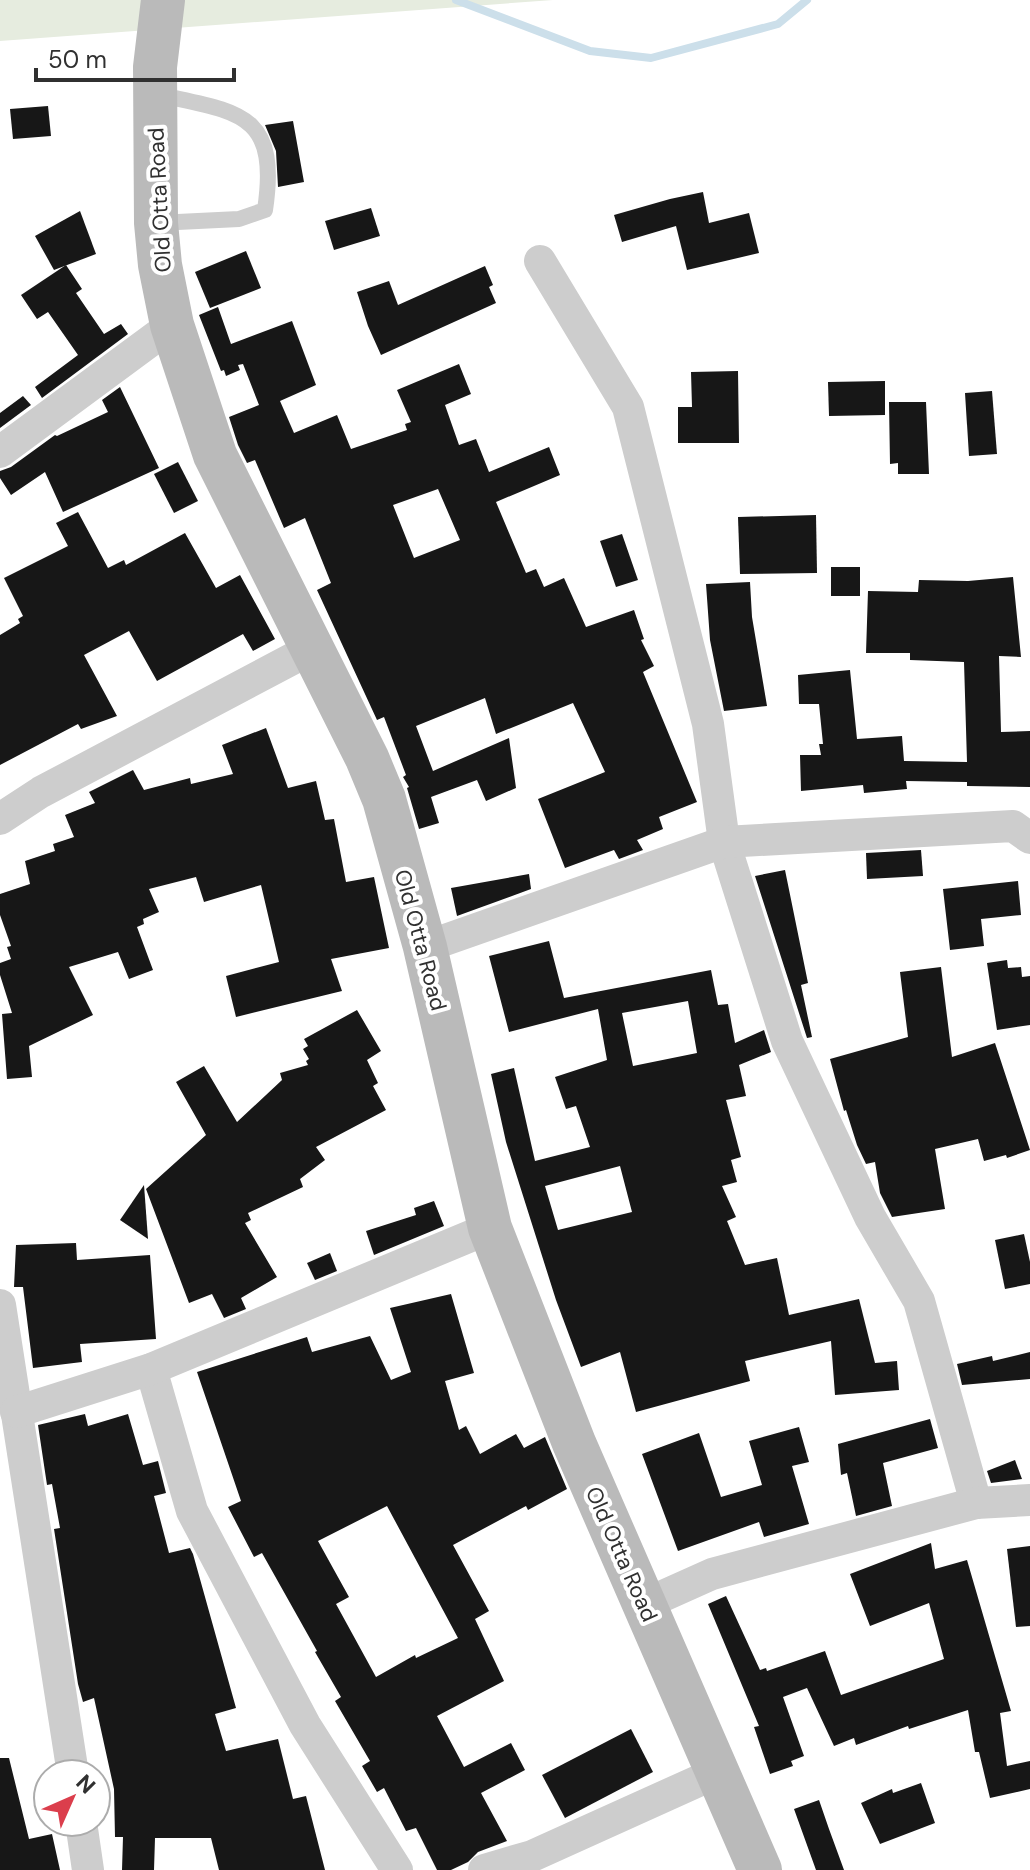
<svg xmlns="http://www.w3.org/2000/svg" width="1030" height="1870" font-family="'DM Sans',sans-serif">
	<rect width="100%" height="100%" fill="#fff"/>
	<polygon fill="#e6ecdf" points="0,0 553,0 0,41"/>
	<g fill="none" stroke-linecap="round" stroke-linejoin="round">
		<polyline stroke="#ccdfea" stroke-width="8" points="456,0 590,51 651,58 778,24 807,0"/>
	</g>
	<g fill="#171717" fill-rule="evenodd">
		<polygon points="48,106 51,136 13,139 10,109"/>
		<polygon points="293,121 304,182 278,187 276,151 265,125"/>
		<polygon points="703,192 709,223 749,213 759,253 687,270 676,226 622,242 614,215 670,199"/>
		<polygon points="371,208 380,236 334,250 325,221"/>
		<polygon points="80,211 96,254 54,270 35,236"/>
		<polygon points="246,251 261,288 210,308 195,272"/>
		<polygon points="66,265 82,289 76,293 104,334 121,324 128,334 42,398 35,387 78,355 48,312 37,319 21,295"/>
		<polygon points="485,266 493,285 489,287 496,303 381,355 368,326 357,292 389,281 398,305"/>
		<path d="M218,307L231,344L292,321L316,385L280,401L294,433L337,415L351,449L407,430L405,424L411,422L397,390L459,364L471,394L445,405L459,445L476,439L489,472L549,447L560,475L496,502L526,573L536,569L544,587L564,578L586,627L634,610L644,639L641,640L654,666L643,672L697,802L659,817L663,829L637,840L643,850L619,859L614,850L565,868L538,799L605,772L573,703L496,734L485,698L416,726L433,771L509,738L516,788L486,801L477,780L431,797L439,823L419,829L407,788L409,787L403,777L406,775L384,717L377,720L317,590L331,583L305,518L284,528L255,460L247,463L238,445L229,417L259,405L243,364L238,365L240,370L226,376L224,370L221,371L199,315ZM438,489L460,540L414,558L393,505Z"/>
		<polygon points="738,371 739,443 678,443 678,407 692,407 691,372"/>
		<polygon points="885,381 885,415 829,416 828,382"/>
		<polygon points="120,387 159,468 63,512 45,472 11,495 0,478 0,471 11,467 55,435 57,436 108,412 102,400"/>
		<polygon points="992,391 997,454 969,456 965,393"/>
		<polygon points="23,396 31,405 0,428 0,413"/>
		<polygon points="889,402 926,402 929,474 898,474 898,463 890,464"/>
		<polygon points="178,462 198,501 174,513 154,474"/>
		<polygon points="78,512 108,568 124,560 126,565 185,533 216,588 240,575 275,639 253,651 243,634 157,681 129,631 84,655 117,716 81,729 78,724 0,765 0,635 20,623 18,619 23,616 4,578 68,546 56,523"/>
		<polygon points="816,515 817,573 740,574 738,517"/>
		<polygon points="622,534 638,580 616,587 600,541"/>
		<rect x="831" y="567" width="29" height="29"/>
		<polygon points="1013,577 1021,657 999,656 1001,732 1030,731 1030,787 967,786 967,782 906,781 907,789 864,793 863,785 801,791 800,755 821,755 819,744 823,744 819,704 799,704 798,675 850,670 857,739 902,736 904,761 967,762 964,662 910,660 910,653 866,653 868,591 918,592 919,580 968,581"/>
		<polygon points="750,582 752,617 767,706 724,711 710,640 706,584"/>
		<polygon points="266,728 288,788 316,781 325,820 334,819 346,882 374,877 389,948 331,959 342,991 236,1017 226,976 279,962 261,885 204,902 196,877 149,889 159,912 143,919 144,924 137,927 153,970 129,979 118,952 69,967 93,1015 29,1046 32,1077 7,1079 2,1014 12,1013 0,975 0,963 11,959 7,947 11,946 0,915 0,894 30,884 25,861 55,851 53,844 74,837 65,815 95,803 89,792 133,770 144,790 190,778 191,784 233,774 222,745"/>
		<polygon points="921,850 923,876 867,879 866,853"/>
		<polygon points="785,870 808,983 801,985 812,1037 807,1038 755,876"/>
		<polygon points="529,874 531,889 457,916 451,888"/>
		<polygon points="1018,881 1021,915 981,919 984,946 950,950 943,889"/>
		<path d="M549,941L564,998L711,970L718,1005L728,1004L735,1043L764,1030L771,1052L739,1065L746,1096L726,1100L741,1157L731,1160L737,1182L722,1186L736,1217L727,1221L745,1265L777,1258L789,1315L859,1299L875,1363L897,1361L899,1390L835,1395L831,1341L745,1361L750,1381L636,1412L620,1352L581,1367L556,1300L506,1142L491,1074L514,1068L535,1161L590,1147L576,1106L566,1109L555,1077L607,1060L598,1009L509,1032L489,956ZM688,1001L697,1053L633,1066L622,1013ZM620,1166L632,1212L558,1230L545,1186Z"/>
		<polygon points="1007,960 1008,968 1021,967 1022,977 1030,976 1030,1025 997,1030 987,963"/>
		<polygon points="941,967 952,1057 995,1043 1030,1150 1007,1158 1006,1155 984,1161 978,1139 935,1149 945,1209 892,1217 880,1193 875,1162 866,1164 857,1145 846,1110 844,1111 830,1059 908,1037 900,972"/>
		<polygon points="357,1010 381,1051 367,1060 378,1083 373,1086 386,1110 316,1147 325,1160 300,1179 303,1187 248,1213 251,1220 245,1223 277,1277 241,1298 246,1309 224,1318 212,1294 189,1303 146,1189 206,1135 176,1082 204,1066 237,1122 282,1080 280,1073 308,1065 306,1061 309,1059 303,1049 308,1046 304,1039"/>
		<polygon points="144,1185 148,1239 120,1220"/>
		<polygon points="434,1201 444,1226 374,1255 366,1231 416,1215 414,1208"/>
		<polygon points="1024,1234 1030,1262 1030,1284 1005,1289 995,1240"/>
		<polygon points="76,1243 77,1260 150,1255 156,1339 80,1344 82,1362 33,1368 23,1287 14,1287 16,1245"/>
		<polygon points="330,1253 337,1271 315,1280 307,1263"/>
		<path d="M451,1294L474,1373L445,1381L459,1430L466,1426L480,1454L516,1434L524,1448L545,1437L567,1489L528,1510L526,1506L453,1545L489,1611L475,1619L504,1681L437,1716L464,1767L511,1743L525,1770L481,1793L507,1841L478,1852L468,1862L451,1870H437L416,1828L406,1831L384,1788L377,1792L362,1766L370,1761L335,1701L341,1697L315,1652L317,1651L262,1553L254,1557L228,1507L241,1501L197,1372L307,1337L312,1352L370,1336L391,1380L411,1372L390,1308ZM387,1506L458,1638L416,1658L415,1655L376,1677L336,1604L349,1597L318,1541Z"/>
		<polygon points="1030,1352 1030,1379 962,1385 957,1364 992,1356 993,1361"/>
		<polygon points="85,1414 88,1426 128,1414 143,1465 158,1461 166,1493 154,1496 169,1553 190,1548 193,1554 236,1708 215,1714 226,1751 278,1739 293,1799 306,1796 325,1870 219,1870 211,1838 155,1838 154,1870 122,1870 123,1837 115,1837 114,1789 94,1698 83,1702 78,1684 54,1529 60,1528 52,1484 47,1485 38,1425"/>
		<polygon points="930,1419 938,1448 883,1463 892,1506 856,1516 847,1473 841,1475 838,1444"/>
		<polygon points="799,1427 809,1462 792,1466 809,1524 764,1537 759,1522 678,1551 642,1454 699,1433 721,1497 762,1485 749,1441"/>
		<polygon points="1015,1460 1022,1479 991,1483 987,1471"/>
		<polygon points="931,1543 935,1569 967,1560 1011,1711 1000,1713 1007,1766 1030,1761 1030,1789 990,1798 979,1752 975,1752 968,1710 909,1729 908,1726 856,1745 854,1738 834,1746 807,1688 783,1697 804,1756 791,1761 793,1766 770,1774 754,1727 759,1726 708,1604 726,1596 760,1670 766,1668 767,1671 825,1651 841,1695 944,1659 929,1603 870,1626 850,1574"/>
		<polygon points="1030,1546 1030,1626 1016,1627 1007,1549"/>
		<polygon points="631,1729 653,1772 565,1818 542,1775"/>
		<polygon points="0,1758 9,1758 29,1839 52,1834 60,1870 0,1870"/>
		<polygon points="921,1783 935,1823 880,1844 861,1803 892,1789 893,1793"/>
		<polygon points="819,1800 829,1829 844,1870 816,1870 794,1809"/>
	</g>
	<g fill="none" stroke-linecap="round" stroke-linejoin="round">
		<path stroke="#cdcdcd" stroke-width="16" d="M156,94C236,112 280,110 265,210L239,219L157,223"/>
		<g stroke="#cdcdcd" stroke-width="32">
			<polyline points="540,261 628,407 708,724 724,842 787,1041 870,1217 919,1301 976,1503"/>
			<polyline points="0,452 172,325"/>
			<polyline points="0,819 41,792 311,649"/>
			<polyline points="425,947 724,842 1013,826 1030,838"/>
			<polyline points="0,1305 73,1774"/>
			<polyline points="151,1369 192,1511 305,1725 397,1870"/>
			<polyline points="16,1412 151,1369 490,1228"/>
			<polyline points="645,1604 712,1574 976,1503 1030,1500"/>
			<polyline points="81,1822 88,1870"/>
			<polyline points="484,1870 532,1856 716,1773"/>
		</g>
		<polyline stroke="#bababa" stroke-width="44" points="163,0 155,67 156,223 160,265 172,325 215,455 367,758 384,799 425,947 490,1228 574,1443 760,1870"/>
	</g>
	<g text-anchor="middle" stroke-width="8" stroke-linejoin="round" paint-order="stroke">
		<g font-size="22" fill="#303030" stroke="#fff">
			<text transform="translate(159 200) rotate(-93)" y="8">Old Otta Road</text>
			<text transform="translate(421 940) rotate(75)" y="8">Old Otta Road</text>
			<text transform="translate(622 1554) rotate(66)" y="8">Old Otta Road</text>
		</g>
	</g>
	<g transform="translate(72 1798) rotate(45)"><circle r="38" fill="#ffffff" stroke="#acacac" stroke-width="2"/>
	<path d="M0-6L14 30L0 20L-14 30Z" fill="#db3e4c"/>
	<text y="-12" font-size="22" font-weight="bold" text-anchor="middle" fill="#303030">N</text>
	</g>
	<path d="M36 68v12h198v-12" fill="none" stroke="#303030" stroke-width="4"/>
	<text x="48" y="68" font-size="24" fill="#303030" stroke="#ffffff" stroke-width="6" paint-order="stroke">50 m</text>
</svg>
